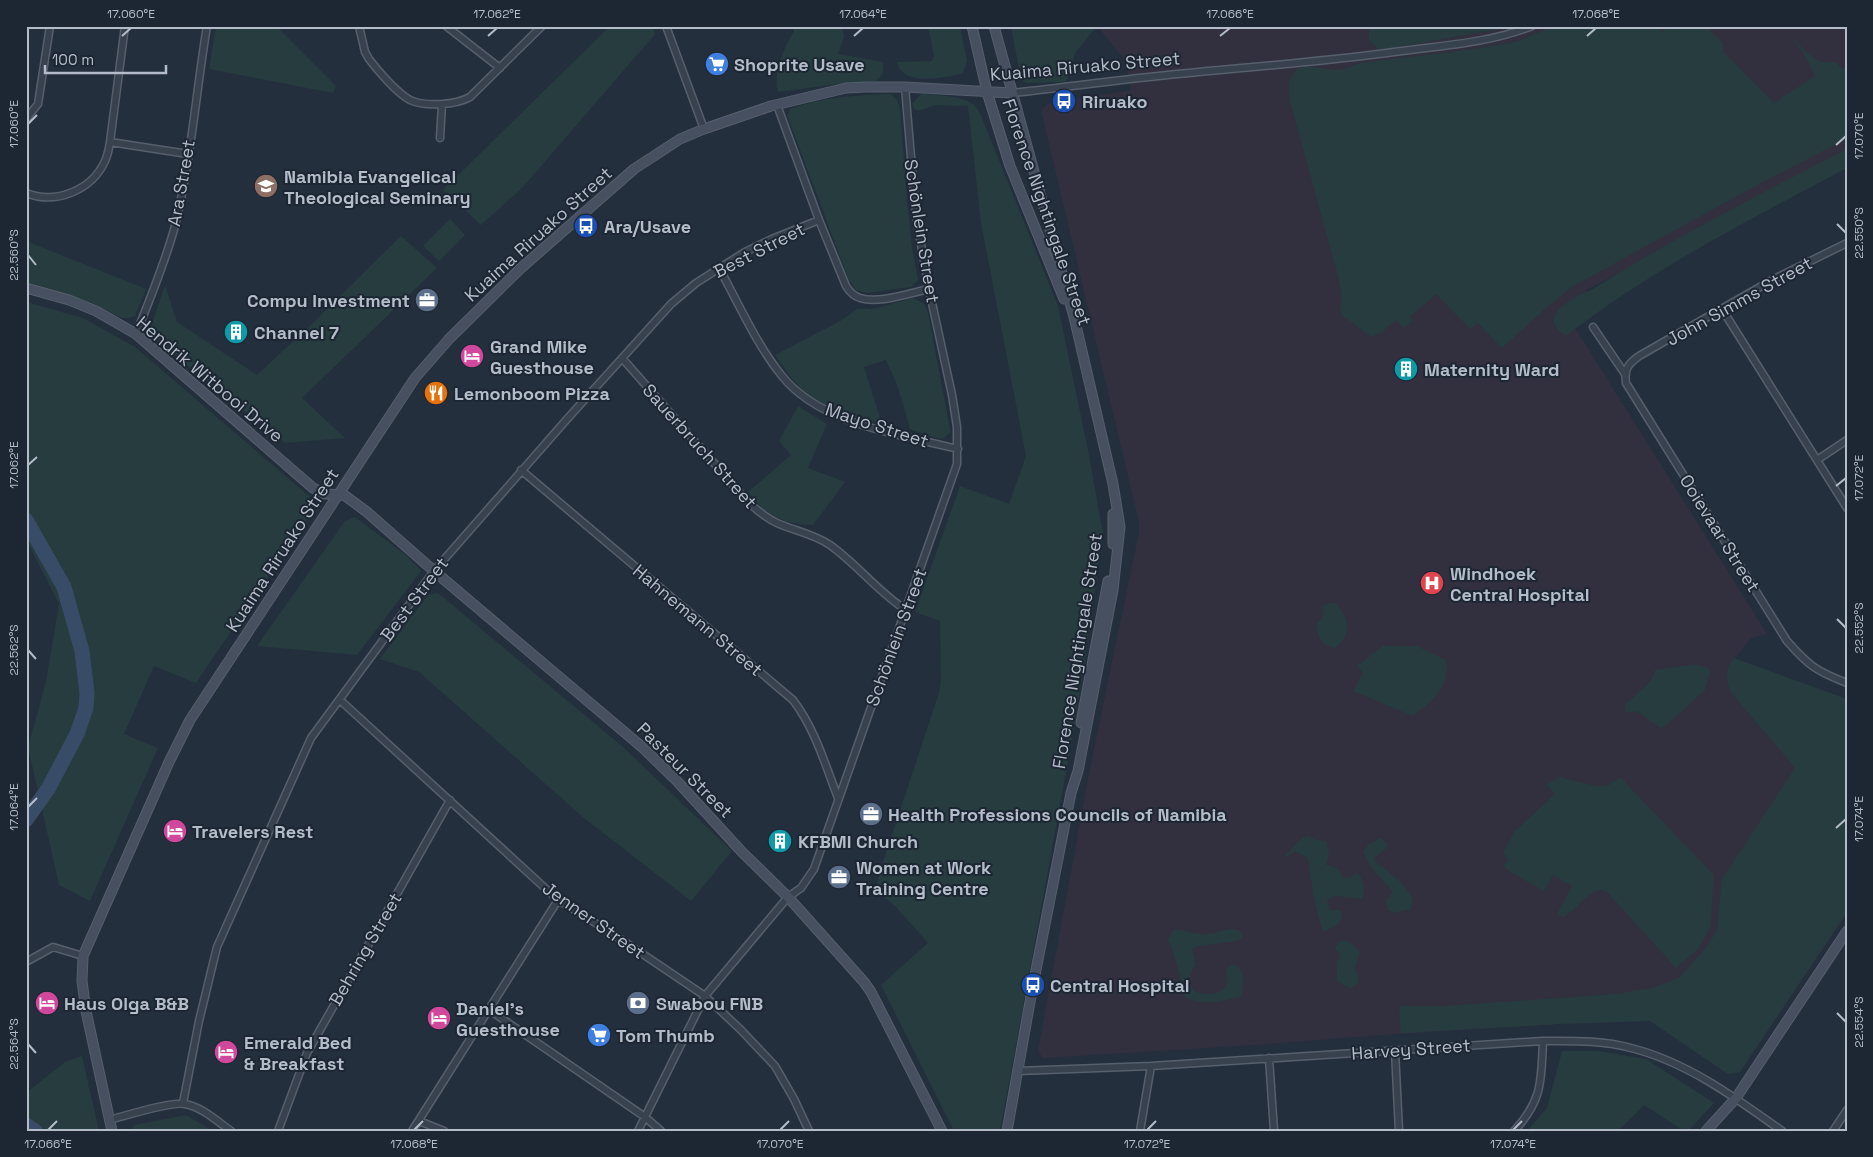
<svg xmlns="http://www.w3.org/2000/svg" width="1873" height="1157" viewBox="0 0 1873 1157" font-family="'Space Grotesk',sans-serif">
  <rect width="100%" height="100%" fill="#242f3e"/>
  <!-- medical -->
  <path fill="#32303f" d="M1097,26H1847V154L1586,290L1599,310L1575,328L1767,634L1751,638L1734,659L1847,699V913L1740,1072L1728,1074L1650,1021L1559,1024L1395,1034L1254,1045L1043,1058L1038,1051L1090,769L1139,532V522L1041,110L1048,104L1131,90L1126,61Z"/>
  <!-- green -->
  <path fill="#263c3f" d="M216,26H276L336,86L333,93L209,69Z
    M610,26H652L655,34L523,187L481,225L443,190Z
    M793,26H842L844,37L838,54L883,62V74L876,81L845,83L778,92C772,74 785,46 794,31Z
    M928,26H960L967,61L963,73C945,78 902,87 897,62L932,61L934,56Z
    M1011,26H1097L1075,53L1068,78L1065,82L1026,83L1021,80Z
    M1369,26H1517L1380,50L1369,40Z
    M1554,26H1658L1662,32L1671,26H1706L1723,43V51L1774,103L1815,76L1806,58L1792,36C1804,50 1816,66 1836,62L1842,69L1847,66V139L1774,176L1573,286L1546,308L1502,348L1478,323L1470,329L1436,294L1410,317L1413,320L1404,328L1396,320L1381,333L1371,337L1342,315L1340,311L1342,299L1338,276L1290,101C1288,90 1288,71 1302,67C1312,65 1324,70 1334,70C1344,70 1351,67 1360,63L1467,50L1516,42Z
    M891,94L897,100L900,108L907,199L912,248L918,280L911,287L867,293L856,290L848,278L787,115L790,109C823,97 857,95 891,94Z
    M922,94C941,96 971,94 980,113L1058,306L1089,455L1103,534L1084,665L1069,756L1000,1131H954L881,985L928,943L896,907L876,890L879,874L939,693L941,681L940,621L915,612L960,486L1009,504L1026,456L981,223L968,106L936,105L921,110H915L912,104L918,97Z
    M1847,149V168C1751,219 1652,269 1566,336C1560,331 1552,326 1554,318C1560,301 1583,295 1596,287C1677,236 1762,193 1847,149Z
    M450,219L465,235L439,261L423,246Z
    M401,236L437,268L302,398L345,438L285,443L156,341L151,335V327L165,285L177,322L257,375L318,318Z
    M26,241L146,289L135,316L128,318H121L87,301L26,285Z
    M913,298L924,303L928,313L950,429V432L944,438L939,439L910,429L898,387L886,360L864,367L882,424C863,419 843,415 826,407C804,397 789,375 775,355L842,320L857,309H873Z
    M26,302L83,318L135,347L310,497V515L196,683L154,666L124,734L158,748L90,901L59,885L28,747L46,682L59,604L30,547L26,546Z
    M798,406L827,424L808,468L845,482L813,525C782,524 767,516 748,492L791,455L779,441Z
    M355,517L407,556L421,571L357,655L257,646L345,521Z
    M438,593L623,747L732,851L691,901L584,818L419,672L380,659L428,595Z
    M1330,603H1335C1349,617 1353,634 1335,648C1321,646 1316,636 1317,623L1322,618L1324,606Z
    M1383,646H1417L1446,660C1449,691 1434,698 1413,716L1353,691L1363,673L1357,666Z
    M1734,658L1847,699V912L1740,1072L1728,1074L1650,1021L1559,1024L1401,1033L1399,1006H1443L1616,994L1652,988L1679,978L1708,945L1717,930L1722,879L1795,768L1730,691C1726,679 1725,668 1734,658Z
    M1696,664L1708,668L1710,673L1705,690L1667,725L1661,728L1636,711L1627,713L1625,705L1651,681L1655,670Z
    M1559,777L1596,786L1609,785L1620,777L1714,875L1710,928L1698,949L1676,968L1608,893L1603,890C1587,890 1577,911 1563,917L1557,914L1572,886L1553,875L1544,891L1507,870L1504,866L1508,859L1503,853L1514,832L1555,794L1547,785Z
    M1306,836H1310L1315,840L1326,841L1329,853L1326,865L1339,869L1342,877L1348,878L1357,873C1364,880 1366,889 1362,898C1350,901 1335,890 1327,901L1330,910H1340C1347,922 1333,928 1323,931C1315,907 1311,883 1308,858L1295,851L1285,858V856L1302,838Z
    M1380,838L1387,843L1388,847L1375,857V861C1389,872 1404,883 1413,899L1411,909L1394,913L1388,910L1386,901L1393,891C1381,879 1369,868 1363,851L1368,845Z
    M1179,929C1188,932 1198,935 1208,934C1219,934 1233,923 1242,933V938L1237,941L1198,946L1192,950L1196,964L1189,976C1190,980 1190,986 1192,988C1197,997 1219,995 1225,988C1232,979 1219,972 1233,964C1247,970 1243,984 1242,996C1223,1001 1203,1007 1185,997C1179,976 1178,960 1168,940L1173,930Z
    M1343,940L1355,946L1360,952L1355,968L1359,979L1357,984L1350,989L1337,981V963L1340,954L1335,948L1338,943Z
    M1562,1051H1598L1646,1059L1714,1103L1688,1131H1684L1644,1105L1618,1131H1527L1547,1108Z
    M82,1056L99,1131H26V1093L65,1062Z
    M186,1115L213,1131H129L134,1125Z"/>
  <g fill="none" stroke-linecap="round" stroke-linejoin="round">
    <!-- river -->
    <path stroke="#394c67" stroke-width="15" d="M26,520L64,587L82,651L87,693L86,708L77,734L48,789L26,820
      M26,1125L35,1131"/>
    <!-- street casing -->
    <g stroke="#565f6c" stroke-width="9">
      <path id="street" d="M359,26L365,52L369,59C378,71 397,93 410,100C425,107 456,105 470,97L542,26
        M446,26L500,68
        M666,26L704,129
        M1012,93C1061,88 1109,81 1158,76C1234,68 1311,63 1387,53C1434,46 1488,44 1532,26
        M777,105L819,220L846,286C849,291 853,296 860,298C879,304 910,293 929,289
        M26,119L38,104L50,26
        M440,138L442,104
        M110,142L188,154
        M26,193C56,205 92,190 105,161C108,155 109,148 110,142L125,26
        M1847,243L1774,279L1639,356C1628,364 1624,369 1626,383L1787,641C1809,666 1816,671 1847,683
        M719,268C739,304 756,344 782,376C820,424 901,435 958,449
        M1722,309L1847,508
        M1593,327L1625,374
        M136,334C150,299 165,263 175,226C191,161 196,92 207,26
        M622,358L749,503C758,511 766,518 777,523C795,531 814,534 830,545C858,565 878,592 906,610
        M1817,460L1847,440
        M521,470L793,700C815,729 825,764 838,798
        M340,700L558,900L613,934L705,996L741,1030L775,1066L794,1099L809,1131
        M26,962L53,947L83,956
        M488,1009L645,1117L661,1131
        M1395,1051L1399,1131
        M1269,1058L1274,1131
        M1018,1071L1151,1066L1543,1041C1572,1041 1602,1040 1631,1048C1687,1062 1736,1098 1782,1131
        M183,1103L199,1021L217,947L311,738L434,571L568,418L671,304L696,283L745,252L772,239L819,220
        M109,1120C125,1116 172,1101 185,1104C202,1107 217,1121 231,1131
        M419,1121L444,1131
        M278,1131L307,1053L450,800
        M412,1131L558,900
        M638,1131L705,996L788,897L801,888L814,869L957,464V427L952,395L929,289L916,216L905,87
        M1140,1131L1151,1066
        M1514,1131C1543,1100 1541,1081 1543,1041
        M1833,1131L1847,1110"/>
    </g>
    <!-- secondary casing -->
    <g stroke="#565f6c" stroke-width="11">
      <path id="secondary" d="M972,26L987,92L1010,166L1064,299
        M994,26L1074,317L1113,484L1120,527L1113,590L1078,771L1071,793L1033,985L1007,1131
        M26,288L69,300L96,311L136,334L313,488L325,494L344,495L367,512L434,571L642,747L676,780L742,852L788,897L864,982L871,992L942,1131
        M1113,514V544
        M1081,723L1108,581
        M112,1131L86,1011L82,981L83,956L169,762L190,720L415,378L449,339L520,269L634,169L680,139L704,129L771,106L846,88L865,87H905L1012,93
        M1706,1131L1736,1098L1847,931"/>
    </g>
    <!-- street -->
    <use href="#street" stroke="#38414e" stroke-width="6"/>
    <!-- secondary -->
    <use href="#secondary" stroke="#465061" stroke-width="9"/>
  </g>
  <!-- ticks -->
  <path fill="none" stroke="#b4bcc9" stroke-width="2" d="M122,36L131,28M488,36L497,28M854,36L863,28M1220,36L1230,28M1587,36L1596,28M28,124L37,115M1836,145L1846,136M1837,224L1846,233M28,255L36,265M28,465L37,457M1836,486L1846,478M1837,619L1846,628M28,650L36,659M28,807L37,798M1836,828L1846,819M1837,1013L1846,1022M28,1044L36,1053M48,1130L57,1121M414,1130L423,1121M780,1130L789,1121M1147,1130L1156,1121M1513,1130L1522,1121"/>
  <!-- icons -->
  <defs>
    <g id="supermarket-disc" transform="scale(1.25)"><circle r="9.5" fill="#3f7fe0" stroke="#1d2633"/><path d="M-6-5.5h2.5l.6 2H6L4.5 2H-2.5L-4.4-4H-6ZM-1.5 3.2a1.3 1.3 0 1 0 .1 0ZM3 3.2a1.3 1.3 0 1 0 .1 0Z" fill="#fff"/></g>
    <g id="bus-disc" transform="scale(1.25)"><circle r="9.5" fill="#1a4fb4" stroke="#1d2633"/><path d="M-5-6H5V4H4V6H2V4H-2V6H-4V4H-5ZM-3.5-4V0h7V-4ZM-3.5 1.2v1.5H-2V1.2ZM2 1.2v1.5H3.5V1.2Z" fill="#fff"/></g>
    <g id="school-disc" transform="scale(1.25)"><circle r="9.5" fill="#8d6e63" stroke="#1d2633"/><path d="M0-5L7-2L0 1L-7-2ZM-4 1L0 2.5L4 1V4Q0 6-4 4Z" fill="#fff"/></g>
    <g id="office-disc" transform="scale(1.25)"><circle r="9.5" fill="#5c6f8a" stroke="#1d2633"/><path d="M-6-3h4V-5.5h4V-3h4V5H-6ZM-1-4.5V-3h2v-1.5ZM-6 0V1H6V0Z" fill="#fff"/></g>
    <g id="building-disc" transform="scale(1.25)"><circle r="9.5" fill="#0f9aa8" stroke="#1d2633"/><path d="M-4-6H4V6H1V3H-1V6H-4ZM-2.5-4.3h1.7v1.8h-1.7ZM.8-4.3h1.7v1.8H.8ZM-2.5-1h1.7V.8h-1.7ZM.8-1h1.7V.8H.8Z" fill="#fff"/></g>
    <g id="hotel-disc" transform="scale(1.25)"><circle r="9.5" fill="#d1479c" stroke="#1d2633"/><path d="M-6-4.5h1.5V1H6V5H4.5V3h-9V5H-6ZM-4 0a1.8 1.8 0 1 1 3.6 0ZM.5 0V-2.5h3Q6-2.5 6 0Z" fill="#fff"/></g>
    <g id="restaurant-disc" transform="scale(1.25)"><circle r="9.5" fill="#e8710a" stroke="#1d2633"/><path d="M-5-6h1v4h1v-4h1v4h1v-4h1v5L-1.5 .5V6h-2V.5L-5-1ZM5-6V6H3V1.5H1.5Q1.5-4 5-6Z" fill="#fff"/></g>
    <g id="hospital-disc" transform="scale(1.25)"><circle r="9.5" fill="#e0444e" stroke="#1d2633"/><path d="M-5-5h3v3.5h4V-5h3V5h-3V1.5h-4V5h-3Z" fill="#fff"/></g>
    <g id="bank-disc" transform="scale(1.25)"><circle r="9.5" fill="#5c6f8a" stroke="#1d2633"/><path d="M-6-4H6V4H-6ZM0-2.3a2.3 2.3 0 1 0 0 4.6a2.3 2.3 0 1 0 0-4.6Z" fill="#fff"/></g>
  </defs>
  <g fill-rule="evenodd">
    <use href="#supermarket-disc" x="717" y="64"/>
    <use href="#bus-disc" x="1064" y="101"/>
    <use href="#school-disc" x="266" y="186"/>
    <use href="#bus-disc" x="586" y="226"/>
    <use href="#office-disc" x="427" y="300"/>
    <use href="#building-disc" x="236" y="332"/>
    <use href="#hotel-disc" x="472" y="356"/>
    <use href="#building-disc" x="1406" y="369"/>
    <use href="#restaurant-disc" x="436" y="393"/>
    <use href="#hospital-disc" x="1432" y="583"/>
    <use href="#office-disc" x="871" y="814"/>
    <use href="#hotel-disc" x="175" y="831"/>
    <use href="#building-disc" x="780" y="841"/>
    <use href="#office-disc" x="839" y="877"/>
    <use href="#bus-disc" x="1033" y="985"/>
    <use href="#hotel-disc" x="47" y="1003"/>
    <use href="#bank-disc" x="638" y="1003"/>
    <use href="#hotel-disc" x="439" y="1018"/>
    <use href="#supermarket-disc" x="599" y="1035"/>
    <use href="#hotel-disc" x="226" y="1052"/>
  </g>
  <g text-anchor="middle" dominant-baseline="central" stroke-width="4" stroke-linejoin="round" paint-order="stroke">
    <!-- poi labels -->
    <g font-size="18" font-weight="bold" fill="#b4bcc9" stroke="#1d2633" text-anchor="start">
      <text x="734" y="64">Shoprite Usave</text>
      <text x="1082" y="101">Riruako</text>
      <text x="284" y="176">Namibia Evangelical<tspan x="284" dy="21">Theological Seminary</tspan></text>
      <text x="604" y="226">Ara/Usave</text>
      <text x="410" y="300" text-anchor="end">Compu Investment</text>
      <text x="254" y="332">Channel 7</text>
      <text x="490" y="346">Grand Mike<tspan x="490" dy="21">Guesthouse</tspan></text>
      <text x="1424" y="369">Maternity Ward</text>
      <text x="454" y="393">Lemonboom Pizza</text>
      <text x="1450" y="573">Windhoek<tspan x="1450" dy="21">Central Hospital</tspan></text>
      <text x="888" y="814">Health Professions Councils of Namibia</text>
      <text x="192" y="831">Travelers Rest</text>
      <text x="798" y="841">KFBMI Church</text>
      <text x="856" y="867">Women at Work<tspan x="856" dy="21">Training Centre</tspan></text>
      <text x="1050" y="985">Central Hospital</text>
      <text x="64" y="1003">Haus Olga B&amp;B</text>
      <text x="656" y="1003">Swabou FNB</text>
      <text x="456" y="1008">Daniel's<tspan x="456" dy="21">Guesthouse</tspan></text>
      <text x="616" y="1035">Tom Thumb</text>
      <text x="244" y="1042">Emerald Bed<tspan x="244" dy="21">&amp; Breakfast</tspan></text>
    </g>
    <!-- street labels -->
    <g font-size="18" fill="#b4bcc9" stroke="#1d2633">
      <text transform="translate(1085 66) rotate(-5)">Kuaima Riruako Street</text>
      <text transform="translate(181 183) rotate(-80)">Ara Street</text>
      <text transform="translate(1047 212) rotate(71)">Florence Nightingale Street</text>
      <text transform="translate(922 231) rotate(81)">Schönlein Street</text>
      <text transform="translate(538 234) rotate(-42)">Kuaima Riruako Street</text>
      <text transform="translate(759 250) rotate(-27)">Best Street</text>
      <text transform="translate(1739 301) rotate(-29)">John Simms Street</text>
      <text transform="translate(210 379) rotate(40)">Hendrik Witbooi Drive</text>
      <text transform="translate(877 425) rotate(18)">Mayo Street</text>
      <text transform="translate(700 446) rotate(48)">Sauerbruch Street</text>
      <text transform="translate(1720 533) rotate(58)">Ooievaar Street</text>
      <text transform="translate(282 550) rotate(-57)">Kuaima Riruako Street</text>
      <text transform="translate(414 599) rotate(-53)">Best Street</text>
      <text transform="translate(698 620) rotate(40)">Hahnemann Street</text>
      <text transform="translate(896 637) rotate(-70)">Schönlein Street</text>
      <text transform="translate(1077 651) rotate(-81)">Florence Nightingale Street</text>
      <text transform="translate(685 770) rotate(45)">Pasteur Street</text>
      <text transform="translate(594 920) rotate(35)">Jenner Street</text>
      <text transform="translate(365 949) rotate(-60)">Behring Street</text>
      <text transform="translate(1411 1049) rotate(-4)">Harvey Street</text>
    </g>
  </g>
  <!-- border -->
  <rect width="1873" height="1157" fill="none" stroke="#1d2633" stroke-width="55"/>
  <!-- scale -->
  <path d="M45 65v8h121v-8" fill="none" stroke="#b4bcc9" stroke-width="2.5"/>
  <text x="52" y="65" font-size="15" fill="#b4bcc9" stroke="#1d2633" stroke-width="4" paint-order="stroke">100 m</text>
  <rect x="28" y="28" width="1818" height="1102" fill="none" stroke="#b4bcc9" stroke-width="2"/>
  <g font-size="12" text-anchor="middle" fill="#b4bcc9">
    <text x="131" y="18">17.060°E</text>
    <text x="497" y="18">17.062°E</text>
    <text x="863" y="18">17.064°E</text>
    <text x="1230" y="18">17.066°E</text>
    <text x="1596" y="18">17.068°E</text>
    <text transform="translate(14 124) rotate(-90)" y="4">17.060°E</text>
    <text transform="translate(1859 136) rotate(-90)" y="4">17.070°E</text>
    <text transform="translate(1859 233) rotate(-90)" y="4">22.550°S</text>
    <text transform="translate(14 255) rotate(-90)" y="4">22.560°S</text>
    <text transform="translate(14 465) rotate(-90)" y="4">17.062°E</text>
    <text transform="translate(1859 478) rotate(-90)" y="4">17.072°E</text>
    <text transform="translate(1859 628) rotate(-90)" y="4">22.552°S</text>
    <text transform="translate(14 650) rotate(-90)" y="4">22.562°S</text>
    <text transform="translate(14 807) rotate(-90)" y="4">17.064°E</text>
    <text transform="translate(1859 819) rotate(-90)" y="4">17.074°E</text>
    <text transform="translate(1859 1022) rotate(-90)" y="4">22.554°S</text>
    <text transform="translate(14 1044) rotate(-90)" y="4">22.564°S</text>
    <text x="48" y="1148">17.066°E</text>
    <text x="414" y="1148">17.068°E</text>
    <text x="780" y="1148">17.070°E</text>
    <text x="1147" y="1148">17.072°E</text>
    <text x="1513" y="1148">17.074°E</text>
  </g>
</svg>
